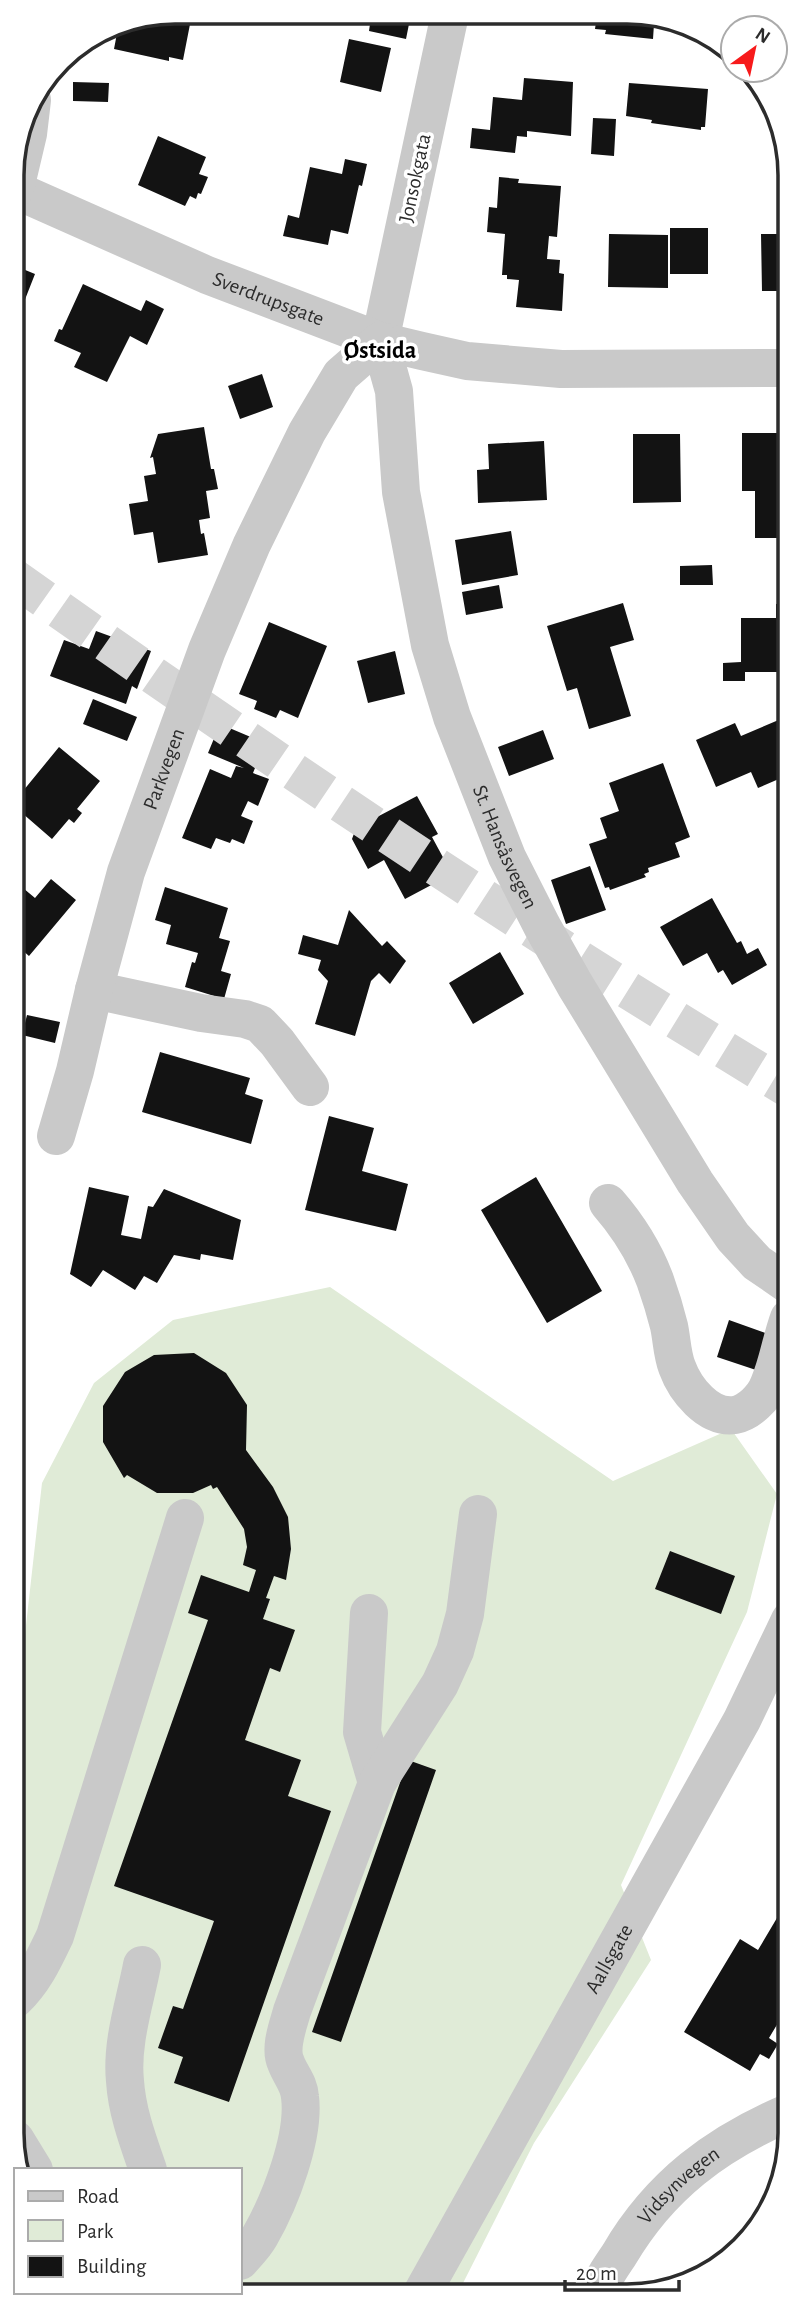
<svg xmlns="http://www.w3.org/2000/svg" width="803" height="2308" viewBox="0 0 803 2308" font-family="'Alegreya Sans',sans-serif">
  <rect width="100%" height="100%" fill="#fff"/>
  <!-- green -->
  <path fill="#e0ebd7" d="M330,1287L613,1481L731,1429L777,1494L747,1612L621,1885L651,1960L534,2143L458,2293H144L240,2292V2170H18L15,2165V1723L42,1483L94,1383L173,1320Z"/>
  <!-- building -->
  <path fill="#131313" d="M175,12L192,14L183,60L169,57V61L114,49L119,23Z
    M337,13L411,14L406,39L369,31L370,24L336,18Z
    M597,15H660L669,20L668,25L654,24L653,39L605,34L606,30L595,29Z
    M349,39L391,48L381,92L340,82Z
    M524,78L573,82L571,136L527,131V137L517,136L515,153L470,148L472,128L490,130L493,97L522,100Z
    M73,82L109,83L108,102L73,101Z
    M629,83L708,89L705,127H701V130L651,123L652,120L626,116Z
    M593,118L616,119L614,156L591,154Z
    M158,136L206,157L199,174L208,177L201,194L198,193L196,199L190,196L185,206L138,185Z
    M345,159L367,164L362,186L359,185L348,234L331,230L328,245L283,236L288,215L299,218L310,167L342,174Z
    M499,177L519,179L518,183L561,186L557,237L549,236L547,259L560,260L559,273L564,274L562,311L516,307L519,280L507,279V275H502L505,234L487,232L489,207L497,208Z
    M670,228H708V274H670Z
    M609,234L668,235V288L608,287Z
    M761,234H788V291H762Z
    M13,265L35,274L13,330Z
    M83,284L141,311L146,300L164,309L147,345L130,336L107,382L74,367L81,353L54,341L59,329L62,330Z
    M262,374L273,407L240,419L228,386Z
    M204,427L211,469H214L218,489L206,491L210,518L199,520L201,534L204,533L208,555L158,563L153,532L134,535L129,504L148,501L144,476L156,474L153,457L150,458L158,434Z
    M742,433H788V538H755V491H742Z
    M633,434H680L681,502L633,503Z
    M544,441L547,500L478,503L477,470L489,469L488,444Z
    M511,531L518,575L462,585L455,540Z
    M712,565L713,585H680V566Z
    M499,585L503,608L466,615L462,592Z
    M623,603L634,640L610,647L631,716L589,729L577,688L567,691L547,626Z
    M788,603V672H745V681H723V663L741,662V618H776V604Z
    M269,622L327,646L298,718L280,710L276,718L254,709L257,701L239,694Z
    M96,631L151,651L137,689L132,686L126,704L50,676L64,640L89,649Z
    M395,651L405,694L368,703L357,661Z
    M93,699L137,717L127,741L83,724Z
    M788,716V775L758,788L751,772L716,787L696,740L735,723L741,736Z
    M220,724L265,743L253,773L269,779L258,806L248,801L241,816L253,821L244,844L232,839L230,843L216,838L211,849L182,838L210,769L231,778L236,766L244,768L208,753Z
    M543,730L554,759L509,776L498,747Z
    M59,747L100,781L77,809L82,813L74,823L69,819L52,839L14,806V802Z
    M663,763L690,837L675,843L680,857L648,868L649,872L644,874L646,877L610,890L609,887L605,888L589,844L607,838L600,818L619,811L609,783Z
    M417,796L438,834L432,837L452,874L405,899L384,860L368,869L352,839L356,828Z
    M590,866L606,910L566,924L551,880Z
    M51,879L76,900L29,956L14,943V888L17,883L35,898Z
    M165,887L228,908L219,938L230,941L221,971L231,974L224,999L185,987L192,962L195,963L198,953L166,944L171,925L155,920Z
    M712,898L737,943L741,941L747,954L758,948L767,965L732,985L723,970L718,973L707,953L683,966L660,927Z
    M349,910L382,946L387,941L406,961L390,984L379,973L371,981L355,1036L315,1024L328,981L318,970L321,960L298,954L303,935L338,945Z
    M500,952L524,994L473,1024L449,983Z
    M27,1015L60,1022L55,1043L22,1035Z
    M160,1052L250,1078L245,1094L263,1100L251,1144L142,1112Z
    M329,1116L374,1128L362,1171L408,1184L396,1231L305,1210Z
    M536,1177L602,1291L547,1323L481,1210Z
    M89,1187L129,1196L121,1235L141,1239L148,1206L153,1207L164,1189L241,1220L233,1260L201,1254L200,1260L174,1255L157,1283L144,1276L135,1290L103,1270L91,1287L70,1274Z
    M729,1320L768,1334L756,1370L717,1357Z
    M194,1353L226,1373L247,1405L246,1450L273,1487L288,1517L291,1549L286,1580L274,1576L266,1598L270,1599L263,1619L295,1630L280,1672L270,1668L245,1740L301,1760L288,1796L331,1811L229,2102L174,2083L183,2057L158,2048L173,2006L183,2009L214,1921L114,1886L208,1620L188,1613L201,1575L249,1592L256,1570L243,1565L247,1547L244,1529L217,1487L213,1489L211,1485L193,1493H157L127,1475L124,1478L103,1442V1406L125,1372L154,1355Z
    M670,1551L735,1576L721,1614L655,1589Z
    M408,1760L436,1770L341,2042L312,2032Z
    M790,1896V2009L787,2008L769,2038L778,2044L769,2059L760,2054L750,2071L684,2032L740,1939L758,1950Z"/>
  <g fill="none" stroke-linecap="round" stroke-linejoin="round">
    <!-- major-tunnel -->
    <path stroke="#d5d5d5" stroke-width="38" stroke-dasharray="38 19" stroke-linecap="butt" d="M13,577C266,756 523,929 789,1089"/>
    <!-- minor -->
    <g stroke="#c9c9c9" stroke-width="38">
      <path id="s1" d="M450,14L380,341L394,391L401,492L430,645L452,717L507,857L542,926L575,985L695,1182L733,1237L757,1263L789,1285"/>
      <path id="s2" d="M13,189L207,275L380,341L422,351L467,361L561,369L788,368"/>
      <path d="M15,189L28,134L32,100"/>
      <path d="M94,990L201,1013L245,1019L260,1024L277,1042L310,1087"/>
      <path id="s3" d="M56,1136L75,1071L94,990L126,872L207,650L252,544L307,432L341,375L380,341"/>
      <path d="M608,1203C628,1226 644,1251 655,1280C660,1294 665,1310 669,1326C672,1340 672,1354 677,1367C685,1389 708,1419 735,1415C749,1412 764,1398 769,1384C778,1363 781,1340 789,1318"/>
      <path d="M369,1613L362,1732L377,1783"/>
      <path d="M142,1965C135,2002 121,2043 125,2081C127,2112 138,2141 148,2170"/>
      <path d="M15,1999C34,1981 44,1959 55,1936L185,1518"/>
      <path d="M15,2139L34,2170"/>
      <path d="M240,2261C247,2253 255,2245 260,2236C280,2201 305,2137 300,2097C299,2083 291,2076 286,2063C279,2048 288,2026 292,2011L377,1783L440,1684L455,1651L465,1614L478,1514"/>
      <path d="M200,2293L201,2292"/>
      <path id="s4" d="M422,2293L742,1720L790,1620"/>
      <path id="s5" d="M598,2293C602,2279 611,2267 619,2255C660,2185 717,2143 790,2112"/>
    </g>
  </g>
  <g text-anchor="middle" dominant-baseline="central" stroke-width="7" stroke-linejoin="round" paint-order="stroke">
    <!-- street labels -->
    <g font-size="21" fill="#2c2c2c" stroke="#fff">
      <text transform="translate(415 178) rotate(-78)">Jonsokgata</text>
      <text stroke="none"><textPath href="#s2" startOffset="278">Sverdrupsgate</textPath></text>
      <text stroke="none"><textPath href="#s3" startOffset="383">Parkvegen</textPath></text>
      <text stroke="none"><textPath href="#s1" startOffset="859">St. Hansåsvegen</textPath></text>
      <text stroke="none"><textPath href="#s4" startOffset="383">Aallsgate</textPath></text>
      <text stroke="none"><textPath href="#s5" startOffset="136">Vidsynvegen</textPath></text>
    </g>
    <!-- quarter labels -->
    <g font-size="24" font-weight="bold" fill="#000" stroke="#fff">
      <text x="380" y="351">Østsida</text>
    </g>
  </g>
  <!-- crop -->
  <path d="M0 0H803V2308H0ZM175 24H627A151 151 0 0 1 778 175V2133A151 151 0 0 1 627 2284H175A151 151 0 0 1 24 2133V175A151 151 0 0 1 175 24Z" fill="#fff" fill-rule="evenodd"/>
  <path fill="none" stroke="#2c2c2c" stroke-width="3.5" d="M175 24H627A151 151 0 0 1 778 175V2133A151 151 0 0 1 627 2284H175A151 151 0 0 1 24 2133V175A151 151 0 0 1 175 24Z"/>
  <!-- legend -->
  <rect x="14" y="2168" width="228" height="126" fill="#ffffff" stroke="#ababab" stroke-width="2"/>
  <rect x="28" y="2191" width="35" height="10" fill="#c9c9c9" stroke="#ababab" stroke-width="2"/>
  <text x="77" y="2203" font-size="21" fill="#2c2c2c">Road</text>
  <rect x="28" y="2220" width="35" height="21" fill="#e0ebd7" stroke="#ababab" stroke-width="2"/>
  <text x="77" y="2238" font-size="21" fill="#2c2c2c">Park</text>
  <rect x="28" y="2256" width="35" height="21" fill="#131313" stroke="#ababab" stroke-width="2"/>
  <text x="77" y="2273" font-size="21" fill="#2c2c2c">Building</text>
  <!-- north arrow -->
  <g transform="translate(754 49) rotate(33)"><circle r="33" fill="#ffffff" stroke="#ababab" stroke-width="2"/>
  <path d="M0-5L12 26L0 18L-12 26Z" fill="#f71a1b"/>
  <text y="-10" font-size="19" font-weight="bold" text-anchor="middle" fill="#2c2c2c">N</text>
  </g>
  <!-- scale -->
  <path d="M565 2280v10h114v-10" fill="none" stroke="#2c2c2c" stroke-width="3.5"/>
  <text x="576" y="2280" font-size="21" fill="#2c2c2c" stroke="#ffffff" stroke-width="5" paint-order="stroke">20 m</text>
</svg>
